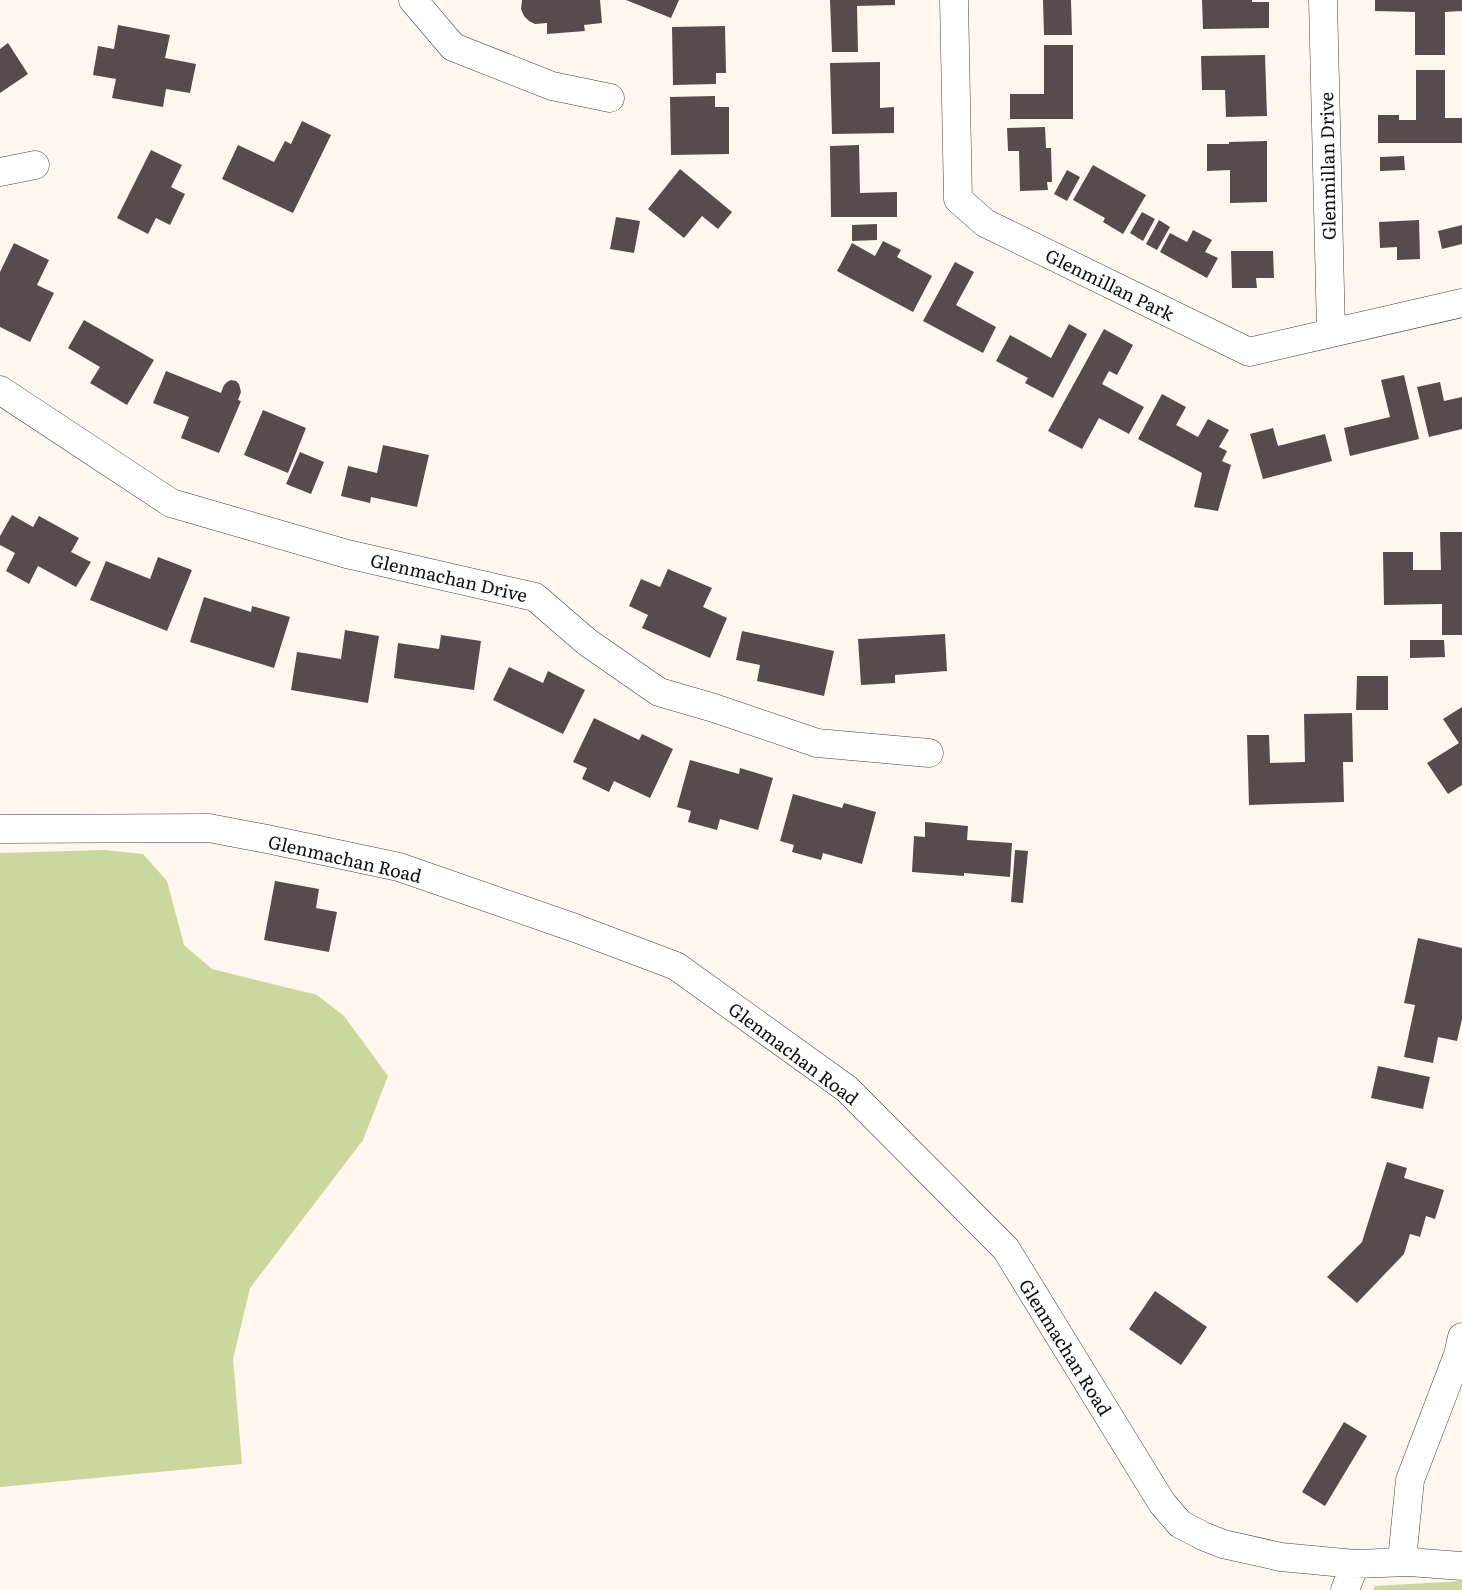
<svg xmlns="http://www.w3.org/2000/svg" width="1462" height="1590" viewBox="0 0 1462 1590" font-family="Literata,serif">
  <rect width="100%" height="100%" fill="#fef7f0"/>
  <!-- forest -->
  <path fill="#cbd79c" d="M104,850L143,854L167,881L184,945L212,969L317,995L344,1016L388,1076L363,1140L250,1288L233,1359L242,1464L0,1487V853Z
    M1462,1581V1590H1373L1375,1586Z"/>
  <!-- building -->
  <path fill="#564c4b" d="M522,0H600L602,23L584,25L585,31L547,34V23L535,24L529,21L524,16L521,9Z
    M626,0H679L671,18Z
    M830,0H895V5L857,6L858,52H832Z
    M1043,0H1071L1072,35H1044Z
    M1202,0H1252V2H1269V28L1203,29Z
    M1375,0H1462V11L1445,12V55H1415V12L1375,11Z
    M118,25L170,35L165,58L196,64L190,93L166,89L163,107L112,98L116,79L93,75L98,46L114,49Z
    M725,26L726,73H716V84L673,85L672,27Z
    M8,43L28,74L0,93V49Z
    M1044,45H1073V119H1010V94H1044Z
    M1265,55L1267,116L1226,117L1225,90H1202L1201,56Z
    M880,62V108L894,107V133L832,134L830,63Z
    M1416,70H1445V118H1462V143H1378V115H1399V120H1416Z
    M715,96V107H729V154L671,155L670,97Z
    M302,121L331,135L293,213L222,179L238,145L274,162L285,141L291,144Z
    M1045,127L1046,148H1051L1052,182H1047L1048,190L1020,191L1019,151H1008L1007,128Z
    M1267,141V202L1230,203V170L1207,171V144H1229V142Z
    M859,145L860,193L897,192V217H831L830,146Z
    M151,150L182,165L171,187L185,194L170,225L156,218L148,234L117,218Z
    M1404,156L1405,170L1380,171V157Z
    M1093,165L1146,195L1123,234L1103,222L1105,218L1073,200Z
    M680,169L732,212L718,229L702,216L684,238L648,209Z
    M1067,170L1080,177L1067,201L1054,194Z
    M1142,212L1155,219L1143,241L1130,233Z
    M616,217L640,221L634,253L610,249Z
    M1159,220L1170,227L1157,250L1146,244Z
    M1419,220L1420,259L1397,260V247L1380,248L1379,222Z
    M877,224V240L852,241V225Z
    M1462,225V244L1442,249L1438,231Z
    M1193,230L1212,240L1205,252L1218,258L1207,278L1160,252L1170,233L1187,242Z
    M883,241L901,250L897,257L932,276L913,312L837,271L852,243L875,256Z
    M14,243L49,260L37,285L54,293L30,342L0,327V272Z
    M1231,251H1273L1274,278H1256L1257,288H1232Z
    M955,262L974,272L956,305L996,327L983,353L923,321Z
    M84,320L154,360L127,405L90,383L100,367L68,348Z
    M1069,324L1087,334L1053,398L1025,383L1028,378L996,361L1010,335L1051,358Z
    M1104,329L1133,345L1117,375L1109,371L1102,384L1144,407L1129,434L1099,418L1082,449L1048,431Z
    M166,371L221,393L224,385L227,382L231,380L236,381L239,384L241,392L238,400L241,401L219,453L181,438L189,417L153,403Z
    M1404,375L1419,439L1350,456L1344,428L1390,417L1381,380Z
    M1440,382L1444,401L1462,397V429L1429,437L1417,387Z
    M1162,394L1186,407L1176,425L1198,437L1208,419L1229,430L1219,447L1227,451L1222,461L1231,465L1218,511L1194,507L1202,473L1138,439Z
    M263,410L306,428L288,473L244,455Z
    M1273,428L1278,446L1325,434L1332,461L1263,479L1250,434Z
    M383,445L429,455L417,507L371,497L370,503L341,496L348,466L377,473Z
    M300,452L324,462L311,494L286,484Z
    M12,515L33,527L39,516L79,538L71,552L91,562L76,587L38,566L29,584L6,571L15,553L0,545V536Z
    M1440,532H1462V635H1442V604L1384,605L1383,552H1413V570H1441Z
    M158,557L192,570L167,631L90,600L106,561L150,579Z
    M668,569L712,588L703,607L727,618L710,658L642,628L648,615L629,606L641,579L660,587Z
    M204,597L251,612L252,606L290,617L274,668L190,642Z
    M345,630L379,636L368,703L291,690L297,652L341,659Z
    M742,631L834,651L824,696L757,681L760,665L736,660Z
    M945,634L947,671L895,675V683L861,685L858,639Z
    M441,635L481,641L474,690L394,678L398,643L439,649Z
    M1410,640H1444L1445,657L1410,658Z
    M509,667L543,683L548,671L585,690L563,734L493,700Z
    M1357,676H1388V710H1356Z
    M1462,707V785L1448,794L1427,763L1459,743L1443,719Z
    M1352,713L1353,762H1343L1344,802L1249,805L1247,735H1269L1270,763L1305,762L1304,714Z
    M594,718L639,740L642,734L673,749L650,798L614,781L609,792L582,779L587,768L573,762Z
    M690,760L739,774L740,768L773,778L758,830L720,819L717,830L688,822L691,811L677,807Z
    M793,794L842,808L844,803L876,812L862,864L823,853L821,860L792,852L794,845L780,841Z
    M925,822L968,826L967,840L1012,843L1010,877L964,873V876L912,872L914,836L925,837Z
    M1015,850L1028,851L1023,903L1011,902Z
    M275,881L319,889L316,908L337,912L329,952L264,940Z
    M1418,938L1462,948V1019L1457,1041L1438,1037L1433,1063L1404,1057L1415,1005L1404,1003Z
    M1378,1066L1430,1077L1423,1109L1371,1098Z
    M1387,1162L1407,1168L1404,1178L1444,1190L1435,1219L1426,1216L1420,1237L1410,1234L1404,1254L1357,1303L1327,1277L1362,1242Z
    M1155,1291L1207,1327L1181,1365L1129,1329Z
    M1344,1422L1367,1436L1325,1506L1302,1492Z"/>
  <g fill="none" stroke-linecap="round" stroke-linejoin="round">
    <!-- minor casing -->
    <g stroke="#414141" stroke-width="29">
      <path id="minor" d="M413,0L453,47L552,86L610,98
        M954,0L958,199L985,223L1249,352L1462,303
        M1323,0L1331,332
        M0,172L35,165
        M0,390L171,503L347,554L535,597L587,642L659,692L714,708L817,743L929,753
        M0,829L209,828L267,839L399,867L575,928L676,966L847,1089L1006,1249L1162,1503L1180,1524L1203,1536L1223,1544L1281,1557L1355,1564L1409,1562L1462,1566
        M1409,1562L1403,1550L1410,1480L1458,1355L1462,1337
        M1345,1590L1355,1564"/>
    </g>
    <!-- minor -->
    <use href="#minor" stroke="#fff" stroke-width="28"/>
  </g>
  <g text-anchor="middle" dominant-baseline="central" stroke-width="5" stroke-linejoin="round" paint-order="stroke">
    <!-- street labels -->
    <g font-size="18" fill="#0e0e0e" stroke="#fff">
      <text transform="translate(1327 166) rotate(-91)">Glenmillan Drive</text>
      <text transform="translate(1110 284) rotate(26)">Glenmillan Park</text>
      <text transform="translate(449 577) rotate(13)">Glenmachan Drive</text>
      <text transform="translate(345 858) rotate(13)">Glenmachan Road</text>
      <text transform="translate(794 1053) rotate(37)">Glenmachan Road</text>
      <text transform="translate(1066 1347) rotate(58)">Glenmachan Road</text>
    </g>
  </g>
</svg>
